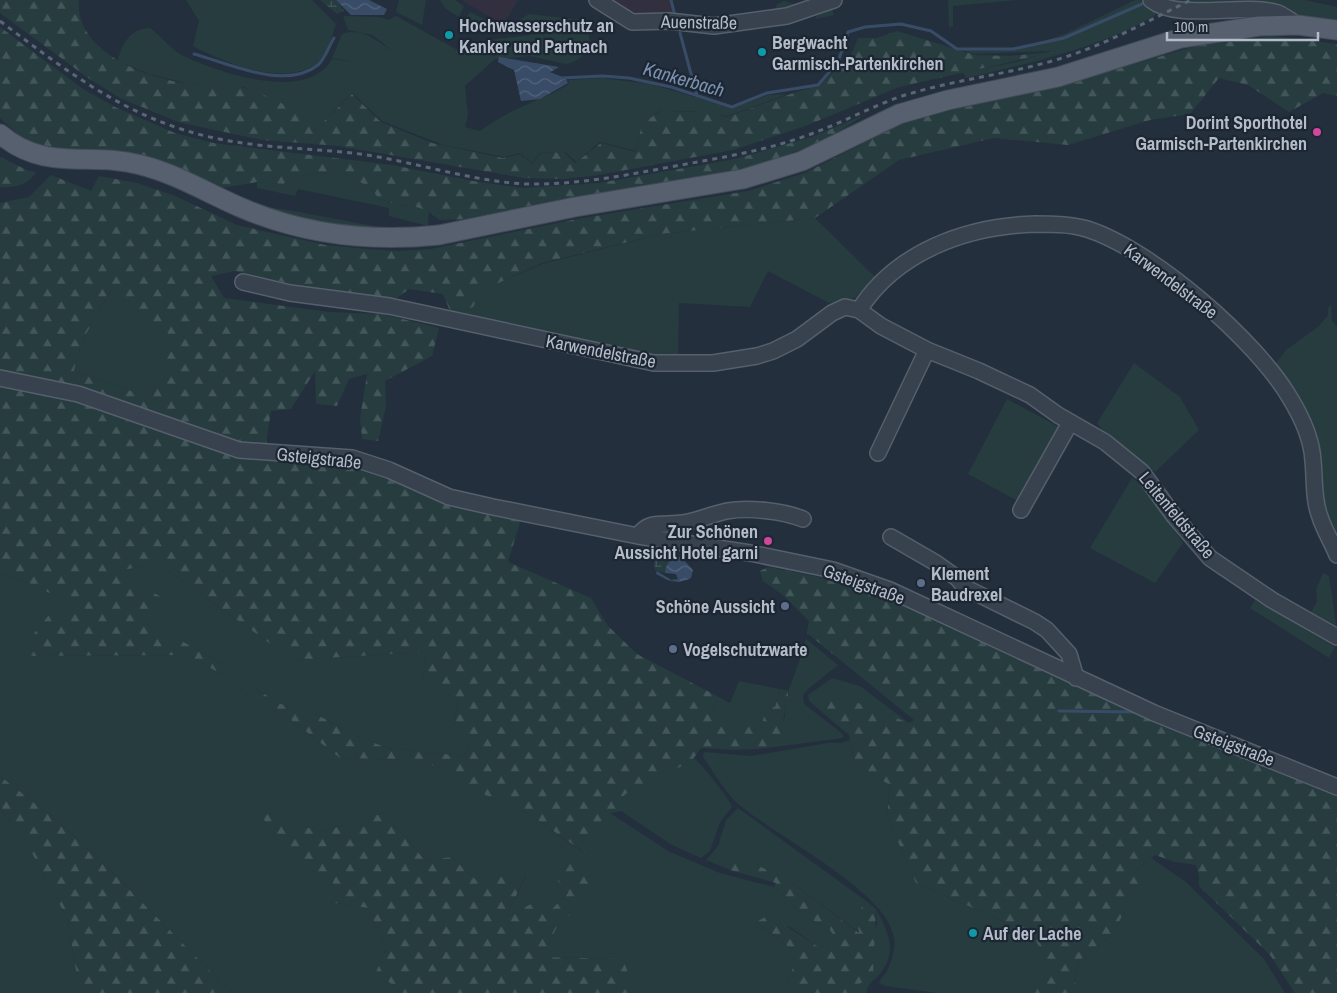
<svg xmlns="http://www.w3.org/2000/svg" width="1337" height="993" viewBox="0 0 1337 993" font-family="'Archivo Narrow',sans-serif">
  <defs>
    <pattern id="forest-firs" width="22" height="20" patternUnits="userSpaceOnUse" patternTransform="scale(1.25)"><rect width="22" height="20" fill="#263c3f"/><path d="M5 1l3.5 6h-7zM16 11l3.5 6h-7z" fill="#435659"/></pattern>
    <pattern id="wetland-marsh" width="20" height="14" patternUnits="userSpaceOnUse" patternTransform="scale(1.25)"><rect width="20" height="14" fill="#263c3f"/><path d="M1 5h8M5 5V1M11 12h8M15 12V8" fill="none" stroke="#435659"/></pattern>
    <pattern id="water-waves" width="16" height="10" patternUnits="userSpaceOnUse" patternTransform="scale(1.25)"><rect width="16" height="10" fill="#394c67"/><path d="M0 5q4-4 8 0t8 0" fill="none" stroke="#53647b"/></pattern>
  </defs>
  <rect width="100%" height="100%" fill="#242f3e"/>
  <!-- medical -->
  <path fill="#32303f" d="M462,0H518L503,25Z
    M601,0H670L674,15H623Z"/>
  <!-- green -->
  <path fill="#263c3f" d="M186,0H312L336,24C332,37 327,57 315,65C282,86 224,63 193,46L199,21Z
    M399,0H426L422,25L396,12Z
    M440,0H455L464,6L459,16L464,20L470,12L504,29L529,14L583,20C540,27 496,42 456,15C449,11 443,8 440,0Z
    M948,0H1018L953,6V26L949,28Z
    M1135,0H1140L1157,14C1107,46 1024,65 966,78L963,72L1016,62L1052,51L973,54L963,50L1025,48L1067,33Z
    M1169,0H1305L1337,7V22L1260,6L1168,3Z
    M784,1L798,5L784,12L775,10L777,4Z
    M832,9L834,15L815,19L817,16Z
    M343,16L379,17L388,20L396,16L461,52L490,40L587,28C594,46 584,60 566,64L530,56L495,59L465,86L468,115L465,127L480,131C509,109 537,102 568,85L569,80L602,78L650,84L733,108L768,95L788,94L728,116L690,111H660L642,123L636,151L600,142L576,162L565,152L540,153L532,163L520,153L504,157L443,145L382,121L352,93L321,124L244,87L189,84L149,74L118,61C121,44 131,28 150,28C162,37 172,51 186,57C220,73 308,103 332,59L354,62L332,58L342,34C363,27 376,41 392,51L373,35L348,30Z
    M341,172L371,188L378,198L396,205L413,206L429,211L428,226L389,216V208L298,189L295,196L257,188V182L283,184L304,175Z
    M239,203L294,211L384,228L343,231Z
    M815,218L875,277L855,298L829,303L768,271L750,307L679,303L678,358L655,359L452,316L473,307L482,290L542,264L661,234Z
    M111,290L176,339L151,398L74,371L81,343Z
    M1331,304L1332,321L1337,326V543L1323,513L1318,481L1274,366L1286,350L1319,326L1328,315V308Z
    M1134,363L1180,397L1199,430L1155,472L1108,438L1097,423Z
    M1007,399L1061,428L1020,502L968,474Z
    M1132,478L1145,487L1183,543L1155,583L1090,548Z
    M159,564L293,660L425,652L423,682L458,699L454,728L469,747L464,756L387,748L352,734L318,715L281,704L261,692L232,669L171,635L147,625L116,571Z
    M0,573L25,581L85,610L17,656L188,655L228,678L253,700L286,716L340,758L410,760L446,768L476,791L529,814L584,853L610,813L668,851L720,873L774,887L806,917L829,928L845,956L817,946L790,927L757,923L794,951V964L787,985L795,993H635L622,959L542,957L557,927L569,916L568,893L550,911L539,901L506,917L526,876L475,879L452,857L425,860L383,813L321,832L259,812L290,858L333,882L330,902L368,908L386,949L376,972L403,993H232L110,870L54,818L0,776Z
    M1323,573L1329,576L1337,630L1308,617L1317,602L1316,589Z
    M1255,600L1335,647L1329,658L1250,608Z
    M806,639L838,665L807,690L803,695L804,704L843,734V738L767,748L785,717L784,708C788,701 787,696 789,689C795,671 802,657 806,639Z
    M832,678L860,686L909,723L832,700L822,712L809,701L808,695Z
    M739,681L780,689L775,707L766,708L761,729L738,725L712,710L717,696L730,703Z
    M850,740L855,765L890,785L887,817L916,883L1032,934L1048,961L1033,993H937L885,986L879,983C880,979 884,975 887,971C891,962 896,948 894,938C888,891 773,835 737,803C723,789 714,773 703,757L704,752L751,756L828,743H840Z
    M695,759C701,763 731,801 732,807L720,822L710,851L701,858L672,845L621,811V798L632,789Z
    M0,808L25,840L67,918L77,977L93,993H0Z
    M738,808L865,900L857,917L860,933L792,883L738,856L730,862V870L706,860L718,846L726,820Z
    M1151,858L1186,882L1264,959L1285,993H1082L1074,981L1079,961L1114,933L1126,907L1144,894L1136,870Z
    M876,909C888,931 899,952 879,975C874,980 867,985 866,993H859V984L877,923Z"/>
  <!-- forest -->
  <path fill="url(#forest-firs)" fill-rule="evenodd" d="M0,0H79C74,52 148,79 191,84C208,86 228,83 244,88C268,94 298,113 321,124L352,94L381,122L432,143L503,158L520,154L532,164L541,153L564,152L575,163L601,143L636,152L642,123L661,111L706,112L727,117L796,92L819,86L852,53L858,38H877L897,31L975,55L1011,56L1054,52L899,87L808,125L733,150L599,175L564,179L524,178L338,146L262,140L178,122L120,98L88,78L0,13Z
    M0,27L83,89L115,107L175,133L213,143L392,165L473,181L523,188L599,183L735,159L812,137L866,114L822,142L741,171L520,208L472,219L440,220L428,211L413,206L397,205L378,198L371,188L341,172L304,175L283,184L257,182L221,188L73,151L35,144L21,137L0,118Z
    M1272,36L1337,44V96L1323,93L1289,112L1248,85L1219,78L1190,114L1150,120L1068,145L994,138L899,160L815,218L661,234L542,263L483,290L473,307L452,316L443,294L409,289L390,303L322,291L235,271L211,276L224,298L329,312L382,314L439,328L432,356L385,381L386,407L378,441L362,439L360,418L367,374L349,379L337,406L316,404L315,371L291,409L271,411L264,457L351,464L521,519L508,562L591,598L608,626L637,654L717,696L712,710L738,725L761,728L766,708L775,707L780,689L788,691V701L784,708C785,718 781,725 782,734L773,739L767,748L735,750L701,748L691,762L632,789L621,798V811L611,813L607,827L585,853L529,814L476,791L445,768L410,760L340,758L286,716L253,700L228,678L188,655L16,656L49,615L84,610L25,581L0,573V203L29,197L51,175L91,191L99,176L137,183L173,195L237,225L285,236L325,245L367,249L399,251L431,249L577,219L748,191L805,173L911,119L1062,85L1196,46ZM111,290L175,339L151,398L74,371L81,343ZM159,564L293,660L425,652L423,682L458,699L454,728L469,747L464,756L387,748L352,734L318,715L281,704L261,692L232,669L171,635L147,625L163,598L116,571Z
    M0,157L29,171L36,172C27,186 16,187 0,187Z
    M768,567L829,579L867,590L1337,792V993H1295L1270,955L1199,886V875L1196,865L1175,862L1155,855L1136,870L1146,875L1144,894L1126,907L1114,933L1079,961L1074,981L1082,993H1033L1047,961L1032,934L916,883L887,817L890,785L855,765L849,735L822,712L832,700L848,699L909,723L914,720L807,633L809,621L783,595L763,581L760,571Z
    M0,776L54,818L110,870L232,993H93L77,977L67,918L25,840L0,808Z
    M258,811L321,832L383,813L425,860L452,857L475,879L526,875L506,917L539,900L550,911L568,893L558,881L566,857L591,881L569,916L557,927L542,957L623,959L635,993H403L376,972L386,949L368,908L329,902L333,882L290,858Z
    M738,855L792,883L859,933L857,917L865,900L876,909L873,976L859,984V993H795L787,985L794,964V951L756,922L769,915L817,946L844,955L829,928L806,917L774,887L776,883L730,870V862Z"/>
  <!-- wetland -->
  <path fill="url(#wetland-marsh)" d="M320,0H336L344,11L337,14Z
    M658,553L672,557L666,567L665,573L655,570L654,561Z"/>
  <!-- water -->
  <path fill="url(#water-waves)" d="M336,0H369L387,9L384,15H351Z
    M499,57L559,67L547,74L566,79L568,83L540,99L521,101L514,70L498,62Z
    M672,557H681L693,570L691,578C677,585 669,581 656,574L657,571L671,580L678,579L676,574L665,573L666,567Z"/>
  <g fill="none" stroke-linecap="round" stroke-linejoin="round">
    <!-- stream -->
    <path stroke="#394c67" stroke-width="3" d="M671,0L675,16
      M680,33L697,96
      M194,54C228,63 285,91 318,65C325,59 329,46 334,38
      M545,72L561,78L603,76L629,78L671,87L732,107L767,93L818,85L838,62L848,32L865,27L901,24L931,31L957,49H1013L1064,38L1142,4
      M1059,711L1138,712"/>
    <!-- minor casing -->
    <g stroke="#565f6c" stroke-width="18">
      <path id="minor" d="M597,0L632,22L669,21L714,26L787,16L834,0
        M1151,0C1178,22 1243,2 1278,13C1285,16 1292,22 1298,25
        M243,282L290,293L389,306L654,363H713L757,356L773,351L797,339L832,313L845,307L859,310L881,326L927,350L979,371L1030,395L1058,415L1105,442L1142,472L1174,516L1210,558L1272,600L1337,637
        M859,310C897,251 967,226 1035,224C1052,224 1070,224 1087,229C1151,249 1256,340 1290,398C1301,416 1312,440 1313,461C1315,480 1313,499 1320,517C1324,530 1332,542 1337,555
        M0,378L78,394L239,450L352,458L389,470L449,497L493,507L638,536L750,553L833,570L890,590L1154,713L1337,787
        M878,453L927,350
        M1021,510L1070,423
        M638,536C649,519 665,526 683,523C698,521 712,514 727,511C748,507 783,511 803,519
        M891,537L936,563L957,578L966,588L1035,622L1047,630L1069,654L1076,678"/>
    </g>
    <!-- major casing -->
    <g stroke="#414a57" stroke-width="21">
      <path id="major" d="M0,134C46,173 89,151 141,165C177,174 209,194 242,208C305,235 372,242 439,235L575,207L743,179L802,161L899,114L948,100L1058,77L1181,38L1259,26L1298,25L1337,30"/>
    </g>
    <!-- minor -->
    <use href="#minor" stroke="#38414e" stroke-width="15"/>
    <!-- major -->
    <use href="#major" stroke="#56606e" stroke-width="19"/>
    <!-- rail -->
    <path stroke="#5a6575" stroke-width="3" stroke-dasharray="5 5" stroke-linecap="butt" d="M0,21C69,73 128,119 214,138C260,148 306,148 352,153C411,160 467,181 526,184C575,185 622,176 670,167C718,158 766,151 811,134C841,123 869,108 899,97C951,80 1006,75 1059,59C1105,45 1148,21 1191,0"/>
  </g>
  <!-- markers -->
  <g fill="#0f9aa8" stroke="#1d2633" stroke-width="2">
    <circle cx="449" cy="35" r="5"/>
    <circle cx="762" cy="52" r="5"/>
    <circle cx="973" cy="933" r="5"/>
  </g>
  <g fill="#d1479c" stroke="#1d2633" stroke-width="2">
    <circle cx="1317" cy="132" r="5"/>
    <circle cx="768" cy="541" r="5"/>
  </g>
  <g fill="#5c6f8a" stroke="#1d2633" stroke-width="2">
    <circle cx="921" cy="583" r="5"/>
    <circle cx="785" cy="606" r="5"/>
    <circle cx="673" cy="649" r="5"/>
  </g>
  <g text-anchor="middle" dominant-baseline="central" stroke-width="4.5" stroke-linejoin="round" paint-order="stroke">
    <!-- street labels -->
    <g font-size="18" fill="#b4bcc9" stroke="#1d2633">
      <text transform="translate(699 22) rotate(1)">Auenstraße</text>
      <text transform="translate(1171 281) rotate(37)">Karwendelstraße</text>
      <text transform="translate(601 351) rotate(11)">Karwendelstraße</text>
      <text transform="translate(319 458) rotate(6)">Gsteigstraße</text>
      <text transform="translate(1177 515) rotate(50)">Leitenfeldstraße</text>
      <text transform="translate(864 584) rotate(20)">Gsteigstraße</text>
      <text transform="translate(1234 745) rotate(21)">Gsteigstraße</text>
    </g>
    <!-- poi labels -->
    <g font-size="18" font-weight="bold" fill="#b4bcc9" stroke="#1d2633" text-anchor="start">
      <text x="459" y="25">Hochwasserschutz an<tspan x="459" dy="21">Kanker und Partnach</tspan></text>
      <text x="772" y="42">Bergwacht<tspan x="772" dy="21">Garmisch-Partenkirchen</tspan></text>
      <text x="1307" y="122" text-anchor="end">Dorint Sporthotel<tspan x="1307" dy="21">Garmisch-Partenkirchen</tspan></text>
      <text x="758" y="531" text-anchor="end">Zur Schönen<tspan x="758" dy="21">Aussicht Hotel garni</tspan></text>
      <text x="931" y="573">Klement<tspan x="931" dy="21">Baudrexel</tspan></text>
      <text x="775" y="606" text-anchor="end">Schöne Aussicht</text>
      <text x="683" y="649">Vogelschutzwarte</text>
      <text x="983" y="933">Auf der Lache</text>
    </g>
    <!-- water labels -->
    <g font-size="19" font-style="italic" fill="#7c92b1" stroke="#1d2633">
      <text transform="translate(684 79) rotate(16)">Kankerbach</text>
    </g>
  </g>
  <!-- scale -->
  <path d="M1167 32v8h151v-8" fill="none" stroke="#b4bcc9" stroke-width="2.5"/>
  <text x="1174" y="32" font-size="15" fill="#b4bcc9" stroke="#1d2633" stroke-width="4" paint-order="stroke">100 m</text>
</svg>
